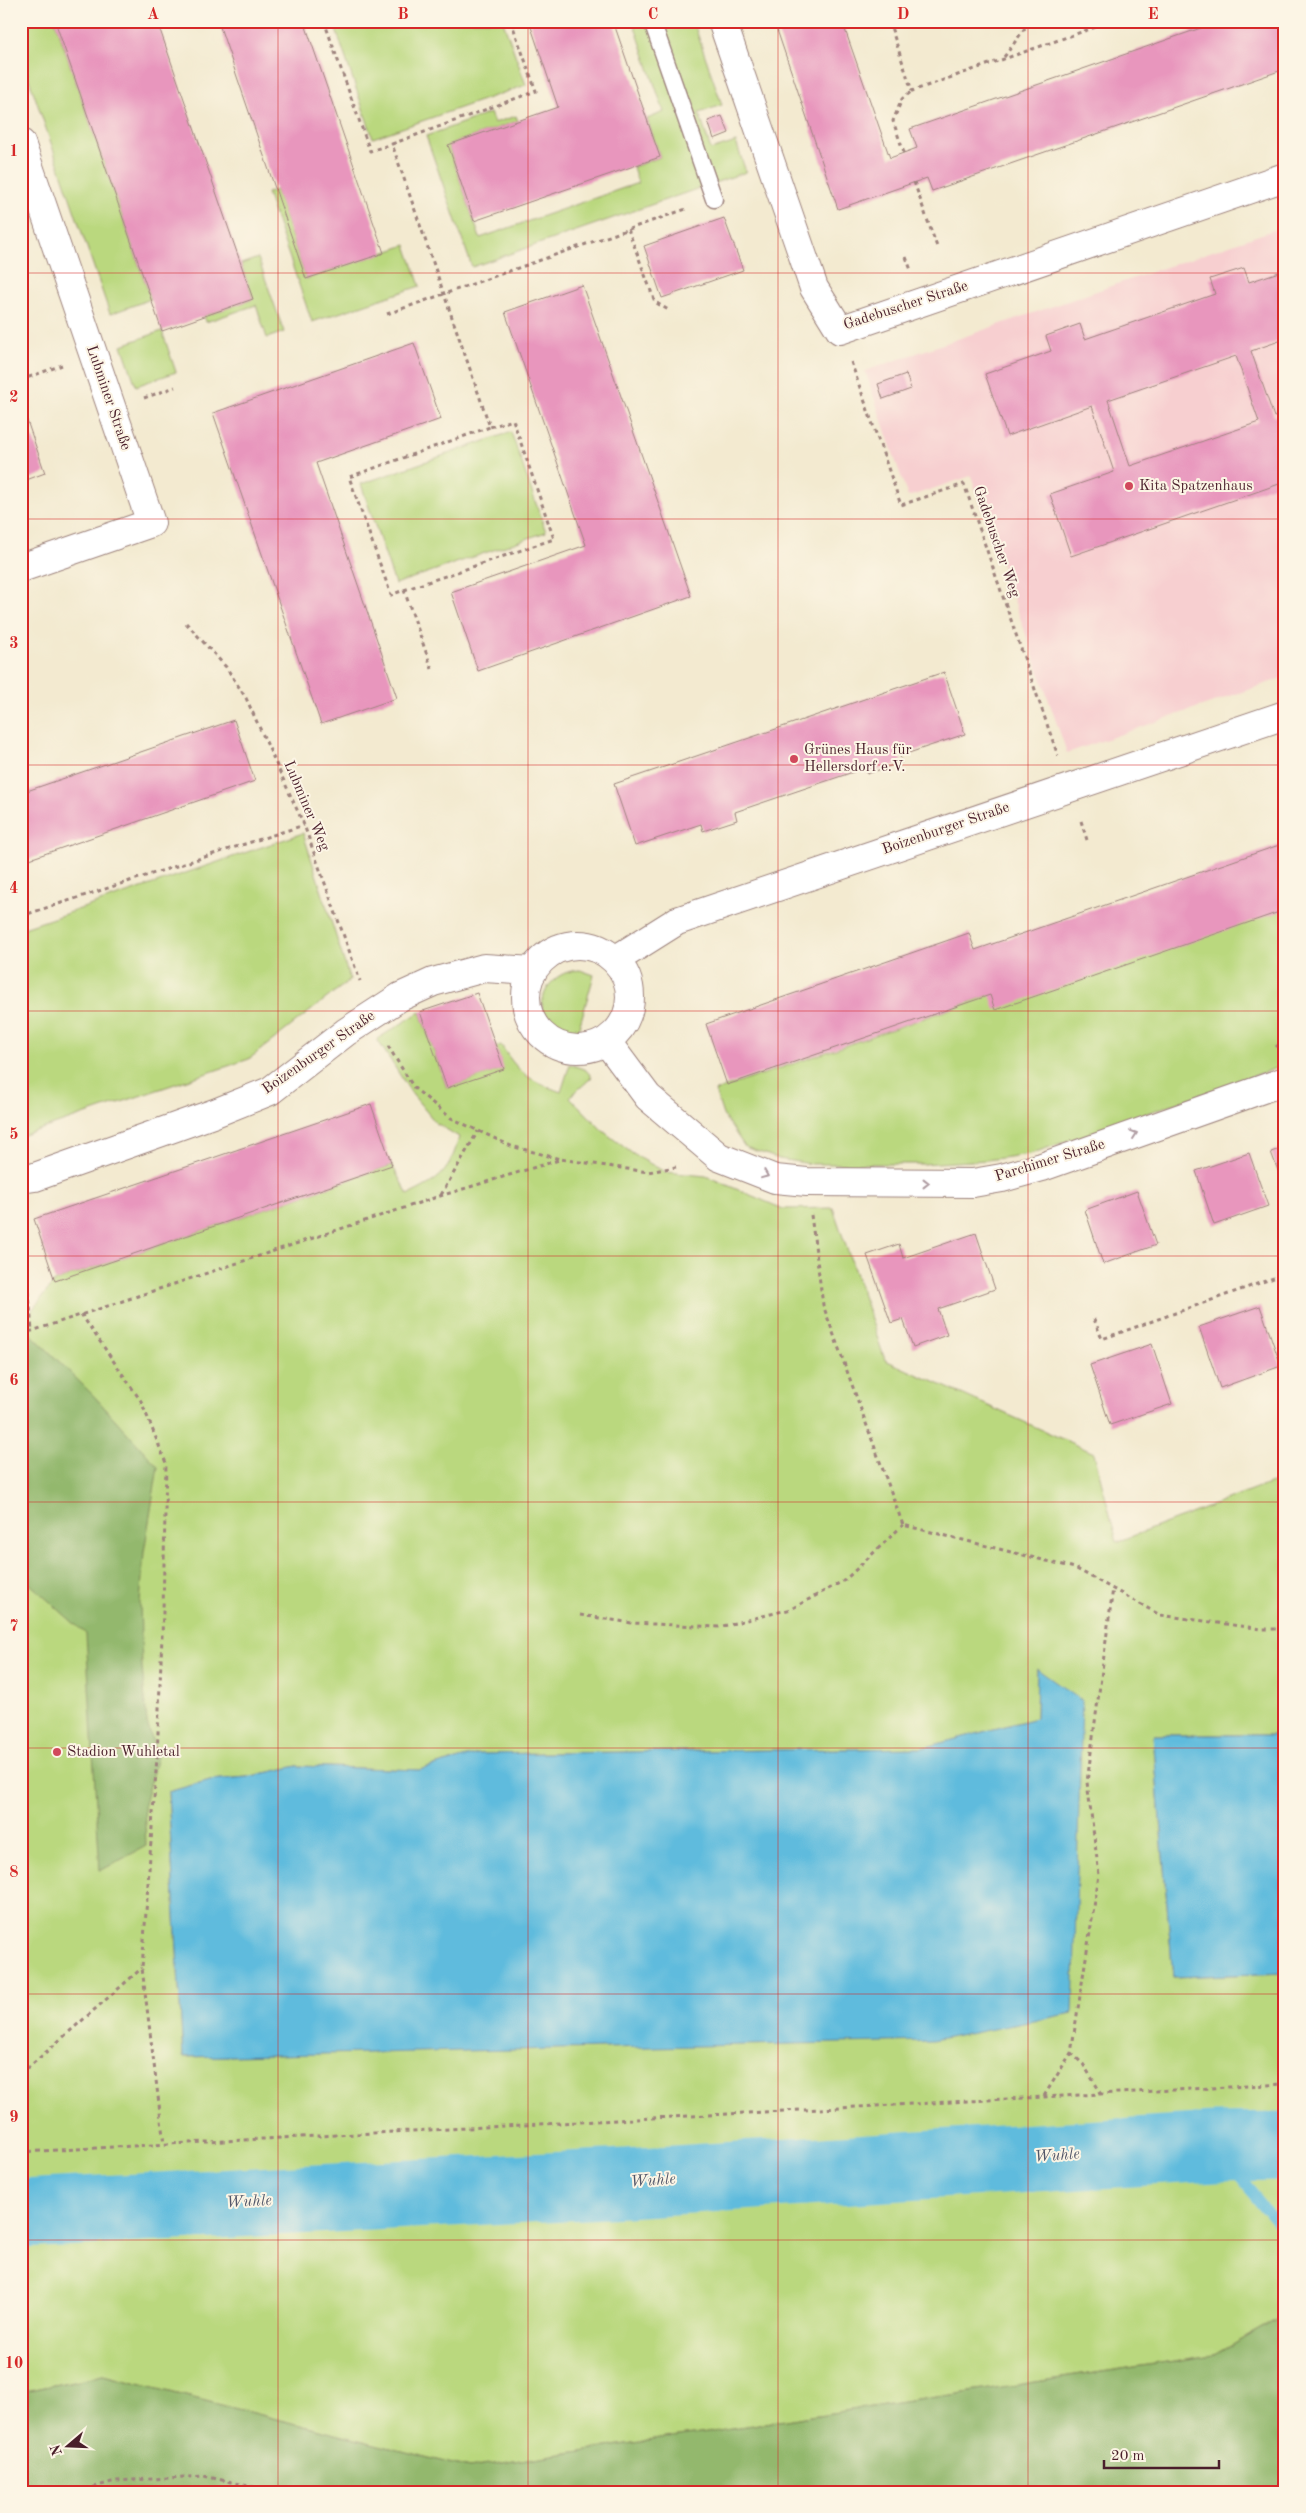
<svg xmlns="http://www.w3.org/2000/svg" width="1306" height="2513" viewBox="0 0 1306 2513" font-family="'Old Standard TT',serif">
  <rect width="100%" height="100%" fill="#fcf5e5"/>
  <filter id="ink" filterUnits="userSpaceOnUse"><feTurbulence type="fractalNoise" baseFrequency=".02" numOctaves="2"/><feDisplacementMap in="SourceGraphic" scale="10" xChannelSelector="R" yChannelSelector="G"/><feConvolveMatrix kernelMatrix="1 2 1 2 8 2 1 2 1" color-interpolation-filters="sRGB"/></filter>
  <filter id="wash" filterUnits="userSpaceOnUse"><feTurbulence type="fractalNoise" baseFrequency=".0096" numOctaves="4" result="noise"/><feDisplacementMap in="SourceGraphic" scale="20" xChannelSelector="R" yChannelSelector="G"/><feGaussianBlur stdDeviation="1.12" result="paint"/><feColorMatrix in="noise" values="0 0 0 0 0 0 0 0 0 0 0 0 0 0 0 0 0 1.4 0 .05"/><feComposite in="paint" operator="in"/></filter>
  <g filter="url(#wash)">
    <rect width="100%" height="100%" fill="#f3ead0"/>
    <!-- built -->
    <path fill="#f7cfd0" d="M1285,226V677L1067,753L971,476L908,497L865,371Z"/>
    <!-- green -->
    <path fill="#bad87e" stroke="#827c54" fill-rule="evenodd" d="M21,21H55L151,299L110,314L21,56Z
      M333,21H503L526,85L373,138Z
      M633,21H693L722,105L699,113L711,150L736,142L746,172L472,267L426,136L490,113L494,123L516,116L518,121L448,145L480,238L638,183L633,167L660,157L647,119L664,112Z
      M276,190L306,279L406,245L420,286L312,322L267,193Z
      M258,258L284,332L267,338L256,305L206,322L204,316L253,299L241,264Z
      M162,331L176,372L136,386L122,345Z
      M511,432L546,532L395,584L361,484Z
      M303,833L350,980L249,1059L21,1136V929Z
      M1285,910V1065L1030,1154L987,1160L923,1164H811L779,1159L745,1147L723,1115L715,1091L990,995Z
      M580,970L594,975L575,1042C528,1035 533,972 580,970Z
      M420,1012L447,1088L503,1069L496,1047L501,1045C519,1074 529,1080 561,1092L570,1064L586,1070L592,1077L570,1097L603,1131L633,1154L665,1172L706,1176L783,1209L833,1208L885,1360L1094,1453L1117,1542L1285,1478V1735H1153L1173,1977L1285,1973V2315L1214,2355L469,2468L103,2375L21,2392V1324L55,1281L392,1165L408,1195C440,1180 450,1172 459,1137L436,1123L412,1094L377,1039ZM1037,1669L1072,2013L539,2048L183,2057L168,1792L210,1780L247,1777L297,1766L419,1770L478,1754L922,1748L1036,1718Z"/>
    <!-- forest -->
    <path fill="#93b86d" stroke="#6e6c4c" d="M21,1324L94,1396L158,1467L144,1552L140,1603L142,1667L147,1723L157,1757L144,1804L146,1846L100,1871L86,1634L21,1576Z
      M1285,2315V2492H21V2392L103,2375L469,2468L1214,2355Z"/>
    <!-- water -->
    <path fill="#5fbbdd" stroke="#546d84" d="M1037,1669L1082,1701L1073,2013L933,2041L183,2057L168,1792L210,1780L247,1777L297,1766L419,1770L478,1754L922,1748L1036,1718Z
      M1153,1735H1285V1973L1173,1977Z"/>
    <g fill="none" stroke-linecap="round" stroke-linejoin="round">
      <!-- stream -->
      <path stroke="#5fbbdd" stroke-width="11" d="M1215,2147L1285,2232"/>
      <!-- river -->
      <path stroke="#5fbbdd" stroke-width="69" d="M21,2214L625,2183L1215,2147L1285,2146"/>
    </g>
    <g id="blocks">
      <!-- building -->
      <path fill="#e896bd" fill-rule="evenodd" d="M55,21H157L253,299L162,331Z
        M218,21H304L384,253L306,279Z
        M529,21H613L660,157L474,221L448,145L558,107Z
        M774,21H842L890,158L917,148L910,129L1221,21H1285V69L932,191L927,178L838,209Z
        M722,116L729,133L714,139L708,121Z
        M724,218L743,270L662,298L644,246Z
        M1244,268L1249,282L1285,270V339L1251,351L1274,417L1285,413V482L1071,556L1050,494L1114,472L1092,406L1007,436L985,374L1051,351L1046,336L1080,324L1085,339L1215,294L1210,279ZM1236,356L1259,422L1130,466L1108,400Z
        M582,285L691,596L478,671L451,592L586,545L505,312Z
        M414,343L441,419L316,463L397,698L321,724L213,413Z
        M906,374L911,389L883,399L878,384Z
        M24,412L45,473L21,482V413Z
        M944,672L965,734L900,756L902,762L867,774L865,768L735,812L737,820L703,831L701,824L635,846L614,784Z
        M234,720L255,781L21,862V793Z
        M1285,843V910L995,1010L990,995L727,1085L706,1024L969,933L975,950Z
        M477,993L504,1069L447,1088L420,1012Z
        M371,1104L392,1165L55,1281L34,1219Z
        M1285,1147V1174L1280,1176L1271,1152Z
        M1249,1153L1268,1206L1214,1225L1196,1171Z
        M1137,1191L1156,1245L1103,1264L1085,1210Z
        M976,1233L995,1289L938,1309L947,1335L913,1347L903,1319L891,1323L867,1255L899,1244L903,1258Z
        M1260,1306L1281,1366L1220,1388L1199,1327Z
        M1152,1344L1172,1404L1110,1425L1090,1365Z"/>
    </g>
  </g>
  <g filter="url(#ink)">
    <use href="#blocks" fill-opacity="0" stroke="#9e847e" stroke-width="1"/>
    <g fill="none" stroke-linecap="round" stroke-linejoin="round">
      <!-- service casing -->
      <g stroke="#9e847e" stroke-width="19">
        <path id="service" d="M652,21L714,199"/>
      </g>
      <!-- minor casing -->
      <g stroke="#9e847e" stroke-width="30">
        <path id="minor" d="M722,21L814,288L840,330L1285,177
          M21,143L151,523L21,568
          M526 997a52 52 0 1 1 104 0a52 52 0 1 1-104 0Z
          M615,960L677,921L1285,715
          M607,1042L648,1097L719,1157L775,1179L807,1182L973,1183L1002,1178L1042,1167L1285,1081
          M21,1179L35,1177L215,1113L270,1091L346,1032L400,997L433,982L484,968L533,971"/>
      </g>
      <!-- path -->
      <path stroke="#9e847e" stroke-width="3" stroke-dasharray="4 4" stroke-linecap="butt" d="M324,21L370,151L392,144
        M889,21L912,91L1113,21
        M1004,57L1030,21
        M904,153L893,121L902,99L912,91
        M914,182L937,247
        M628,229L655,302L670,311
        M906,257L911,270
        M387,314L686,209
        M851,362L901,505L964,484L1058,756
        M21,380L62,365
        M144,398L175,387
        M404,590L554,539L513,420L490,427
        M186,623L226,667L246,698L304,825L360,981
        M432,669L404,590L391,595L349,477L490,427L392,144L536,91L511,21
        M1081,821L1087,840
        M21,916L304,825
        M388,1046L414,1088L451,1118L511,1146L560,1159L648,1172L676,1167
        M1276,1047L1285,1039
        M441,1195L478,1131
        M22,1212L32,1331
        M811,1215L823,1305L903,1525L1075,1568L1160,1615L1262,1629H1285
        M81,1314L141,1401L166,1463L163,1612L157,1757L142,1968L164,2144
        M1094,1319L1102,1339L1285,1274
        M21,1332L32,1331L440,1196L559,1160
        M580,1615L632,1623L719,1627L791,1609L845,1580L903,1525
        M1071,2053L1083,2064L1101,2093
        M21,2074L142,1968
        M1044,2096L1071,2053L1099,1875L1087,1782L1113,1588
        M21,2152L1285,2084
        M78,2492L115,2481L204,2476L275,2492"/>
      <!-- service -->
      <use href="#service" stroke="#fff" stroke-width="16"/>
      <!-- minor -->
      <use href="#minor" stroke="#fff" stroke-width="28"/>
    </g>
    <!-- one-way arrows -->
    <defs><path id="oneway-chevron" d="M-2-3.5L2.5 0L-2 3.5" fill="none" stroke-width="1.6" stroke-linecap="round" stroke-linejoin="round" transform="scale(1.25)"/></defs>
    <g stroke="#ae9aa0">
      <use href="#oneway-chevron" transform="translate(1134 1134) rotate(-19)"/>
      <use href="#oneway-chevron" transform="translate(765 1175) rotate(22)"/>
      <use href="#oneway-chevron" transform="translate(926 1183)"/>
    </g>
  </g>
  <!-- grid -->
  <path fill="none" stroke="#d62828" stroke-width="1" stroke-opacity="0.55" d="M278,21V2492M528,21V2492M778,21V2492M1028,21V2492M21,273H1285M21,519H1285M21,765H1285M21,1011H1285M21,1256H1285M21,1502H1285M21,1748H1285M21,1994H1285M21,2240H1285"/>
  <!-- markers -->
  <g fill="#d1495b" stroke="#fcf5e5" stroke-width="2">
    <circle cx="1129" cy="486" r="5"/>
    <circle cx="794" cy="759" r="5"/>
    <circle cx="57" cy="1752" r="5"/>
  </g>
  <g text-anchor="middle" dominant-baseline="central" stroke-width="4" stroke-linejoin="round" paint-order="stroke">
    <!-- street labels -->
    <g font-size="15" fill="#4a1f2b" stroke="#fcf5e5">
      <text transform="translate(906 306) rotate(-18)">Gadebuscher Straße</text>
      <text transform="translate(108 398) rotate(71)">Lubminer Straße</text>
      <text transform="translate(996 542) rotate(71)">Gadebuscher Weg</text>
      <text transform="translate(306 806) rotate(67)">Lubminer Weg</text>
      <text transform="translate(946 829) rotate(-19)">Boizenburger Straße</text>
      <text transform="translate(319 1053) rotate(-35)">Boizenburger Straße</text>
      <text transform="translate(1050 1161) rotate(-17)">Parchimer Straße</text>
    </g>
    <!-- poi labels -->
    <g font-size="15" fill="#4a1f2b" stroke="#fcf5e5" text-anchor="start">
      <text x="1139" y="486">Kita Spatzenhaus</text>
      <text x="804" y="750">Grünes Haus für<tspan x="804" dy="17">Hellersdorf e.V.</tspan></text>
      <text x="67" y="1752">Stadion Wuhletal</text>
    </g>
    <!-- water labels -->
    <g font-size="16" font-style="italic" fill="#515669" stroke="#fcf5e5">
      <text transform="translate(1057 2156) rotate(-4)">Wuhle</text>
      <text transform="translate(653 2181) rotate(-4)">Wuhle</text>
      <text transform="translate(249 2202) rotate(-3)">Wuhle</text>
    </g>
  </g>
  <!-- margin -->
  <rect width="1306" height="2513" fill="none" stroke="#fcf5e5" stroke-width="55"/>
  <!-- north arrow -->
  <g transform="translate(68 2446) rotate(251)" stroke="#fcf5e5" stroke-width="4" paint-order="stroke">
  <path d="M0-4L9 19L0 12L-9 19Z" fill="#4a1f2b"/>
  <text y="-8" font-size="14" font-weight="bold" text-anchor="middle" fill="#4a1f2b">N</text>
  </g>
  <!-- scale -->
  <path d="M1104 2460v8h115v-8" fill="none" stroke="#4a1f2b" stroke-width="2.5"/>
  <text x="1111" y="2460" font-size="15" fill="#4a1f2b" stroke="#fcf5e5" stroke-width="4" paint-order="stroke">20 m</text>
  <rect x="28" y="28" width="1250" height="2458" fill="none" stroke="#d62828" stroke-width="2"/>
  <g font-size="16" text-anchor="middle" font-weight="bold" fill="#d62828">
    <text x="153" y="19">A</text>
    <text x="403" y="19">B</text>
    <text x="653" y="19">C</text>
    <text x="903" y="19">D</text>
    <text x="1153" y="19">E</text>
    <text x="14" y="156">1</text>
    <text x="14" y="402">2</text>
    <text x="14" y="648">3</text>
    <text x="14" y="893">4</text>
    <text x="14" y="1139">5</text>
    <text x="14" y="1385">6</text>
    <text x="14" y="1631">7</text>
    <text x="14" y="1877">8</text>
    <text x="14" y="2122">9</text>
    <text x="14" y="2368">10</text>
  </g>
</svg>
